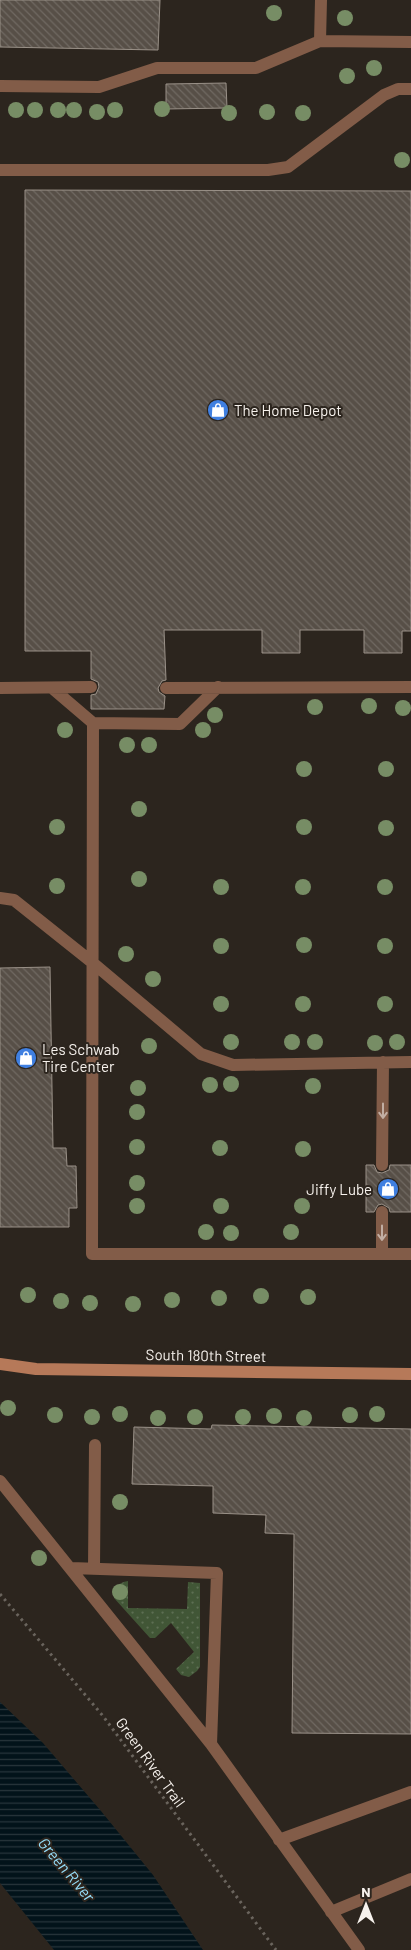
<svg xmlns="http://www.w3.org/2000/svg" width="411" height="1950" viewBox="0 0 411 1950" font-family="Barlow,sans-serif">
  <defs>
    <pattern id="grass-dots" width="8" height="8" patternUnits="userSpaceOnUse" patternTransform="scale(1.25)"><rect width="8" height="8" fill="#415636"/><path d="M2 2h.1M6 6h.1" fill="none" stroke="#5d6f53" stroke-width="1.8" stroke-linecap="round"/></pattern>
    <pattern id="water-rules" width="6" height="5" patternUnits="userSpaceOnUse" patternTransform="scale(1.25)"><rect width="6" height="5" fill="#02131a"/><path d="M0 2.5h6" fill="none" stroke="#28363c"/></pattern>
    <pattern id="building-back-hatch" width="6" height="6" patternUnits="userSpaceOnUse" patternTransform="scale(1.25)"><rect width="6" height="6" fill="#574f47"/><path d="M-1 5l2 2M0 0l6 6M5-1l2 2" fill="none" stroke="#706962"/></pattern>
  </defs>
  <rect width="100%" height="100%" fill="#2c251e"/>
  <!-- grass -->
  <path fill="url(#grass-dots)" d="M128,1581V1608L187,1609L188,1582L200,1583V1667L197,1671L189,1677L181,1675L176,1669L194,1652L171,1623L155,1638H150L114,1598C113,1587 118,1583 128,1581Z"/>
  <!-- water -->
  <path fill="url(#water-rules)" d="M0,1702L43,1743L101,1811L153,1875L203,1950H54L0,1883Z"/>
  <!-- building -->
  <path fill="url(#building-back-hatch)" stroke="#9a9188" d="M0,0H160L158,50L0,47Z
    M226,83L227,108L166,109V84Z
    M25,190L411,191V631H402V653H364V630H300V653H262V630H164L166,680L162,681L158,688L159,692L165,696L164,709H91V695L96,694L99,687L98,682L91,679V651H25Z
    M50,967L53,1148H66L67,1166H76L77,1208H69V1227H0V968Z
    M366,1165H374L377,1172L382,1173L389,1170L390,1165H411V1212H390L389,1208L382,1204L378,1205L374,1212H366Z
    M212,1425L411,1429V1734L292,1733L294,1534L265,1533L266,1515L213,1513V1486L132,1484L134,1427L211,1429Z"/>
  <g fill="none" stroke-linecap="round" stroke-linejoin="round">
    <!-- path -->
    <path stroke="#6a645d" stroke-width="3" stroke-dasharray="2.5 4" stroke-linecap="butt" d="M0,1594L103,1716L276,1950"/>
    <!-- service -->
    <path stroke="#825c48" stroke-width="12" d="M320,41L321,0
      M0,86L99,87L157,68H256L320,41L411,42
      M0,170H268L288,167L384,95L398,89H411
      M0,688L91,687
      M52,688L93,723L180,724L218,687
      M166,688L411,687
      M93,723L92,1254H411
      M0,898L14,900L93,963L201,1054L233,1065L411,1062
      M382,1165L383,1062
      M382,1212V1254
      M0,1481L211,1744L359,1950
      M71,1568L217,1573L211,1744
      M94,1569L95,1445
      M279,1840L411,1792
      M331,1912L411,1879"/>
    <!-- secondary -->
    <path stroke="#b67959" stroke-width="12" d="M0,1364L36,1369L411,1374"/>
  </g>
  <!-- trees -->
  <g fill="#778d65">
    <circle cx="274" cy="13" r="8"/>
    <circle cx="345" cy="18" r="8"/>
    <circle cx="374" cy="68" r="8"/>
    <circle cx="347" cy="76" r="8"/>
    <circle cx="162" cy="109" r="8"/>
    <circle cx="16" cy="110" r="8"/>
    <circle cx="35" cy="110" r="8"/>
    <circle cx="58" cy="110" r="8"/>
    <circle cx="74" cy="110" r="8"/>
    <circle cx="115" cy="110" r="8"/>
    <circle cx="97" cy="112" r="8"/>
    <circle cx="267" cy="112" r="8"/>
    <circle cx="229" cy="113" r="8"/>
    <circle cx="303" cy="113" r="8"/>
    <circle cx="402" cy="160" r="8"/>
    <circle cx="369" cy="706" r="8"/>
    <circle cx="315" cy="707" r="8"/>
    <circle cx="403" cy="708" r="8"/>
    <circle cx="215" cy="715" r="8"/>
    <circle cx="65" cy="730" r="8"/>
    <circle cx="203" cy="730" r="8"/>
    <circle cx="127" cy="745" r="8"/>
    <circle cx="149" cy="745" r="8"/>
    <circle cx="304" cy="769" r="8"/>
    <circle cx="386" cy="769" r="8"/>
    <circle cx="139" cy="809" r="8"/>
    <circle cx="57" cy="827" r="8"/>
    <circle cx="304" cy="827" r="8"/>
    <circle cx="386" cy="828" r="8"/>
    <circle cx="139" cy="879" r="8"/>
    <circle cx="57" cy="886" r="8"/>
    <circle cx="221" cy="887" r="8"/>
    <circle cx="303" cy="887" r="8"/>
    <circle cx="385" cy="887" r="8"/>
    <circle cx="304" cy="945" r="8"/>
    <circle cx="221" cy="946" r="8"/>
    <circle cx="385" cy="946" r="8"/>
    <circle cx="126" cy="954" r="8"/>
    <circle cx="153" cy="979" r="8"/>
    <circle cx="221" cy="1004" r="8"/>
    <circle cx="303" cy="1004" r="8"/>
    <circle cx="385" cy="1004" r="8"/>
    <circle cx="231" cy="1042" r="8"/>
    <circle cx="292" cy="1042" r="8"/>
    <circle cx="315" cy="1042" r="8"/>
    <circle cx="397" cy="1042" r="8"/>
    <circle cx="375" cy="1043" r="8"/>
    <circle cx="149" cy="1046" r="8"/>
    <circle cx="231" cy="1084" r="8"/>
    <circle cx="210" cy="1085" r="8"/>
    <circle cx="313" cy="1086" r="8"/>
    <circle cx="138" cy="1088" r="8"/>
    <circle cx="137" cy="1112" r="8"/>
    <circle cx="137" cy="1147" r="8"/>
    <circle cx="220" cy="1148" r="8"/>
    <circle cx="303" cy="1149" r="8"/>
    <circle cx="137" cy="1183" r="8"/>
    <circle cx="137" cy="1206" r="8"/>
    <circle cx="221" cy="1206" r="8"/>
    <circle cx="302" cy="1206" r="8"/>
    <circle cx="206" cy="1232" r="8"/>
    <circle cx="291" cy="1232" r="8"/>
    <circle cx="231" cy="1233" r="8"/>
    <circle cx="28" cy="1295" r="8"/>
    <circle cx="261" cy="1296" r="8"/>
    <circle cx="308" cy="1297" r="8"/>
    <circle cx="219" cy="1298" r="8"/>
    <circle cx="172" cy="1300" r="8"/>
    <circle cx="61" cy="1301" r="8"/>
    <circle cx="90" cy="1303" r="8"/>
    <circle cx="133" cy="1304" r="8"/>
    <circle cx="8" cy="1408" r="8"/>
    <circle cx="120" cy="1414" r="8"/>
    <circle cx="377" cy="1414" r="8"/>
    <circle cx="55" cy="1415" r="8"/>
    <circle cx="350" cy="1415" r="8"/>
    <circle cx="274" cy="1416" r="8"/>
    <circle cx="92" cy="1417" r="8"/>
    <circle cx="195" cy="1417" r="8"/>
    <circle cx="243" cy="1417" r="8"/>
    <circle cx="158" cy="1418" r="8"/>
    <circle cx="304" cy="1418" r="8"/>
    <circle cx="120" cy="1502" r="8"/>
    <circle cx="39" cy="1558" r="8"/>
    <circle cx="120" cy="1592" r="8"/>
  </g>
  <!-- one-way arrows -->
  <defs><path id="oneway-shaft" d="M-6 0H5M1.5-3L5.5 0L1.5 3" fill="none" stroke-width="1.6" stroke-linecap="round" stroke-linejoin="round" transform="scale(1.25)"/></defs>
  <g stroke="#c2aea3">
    <use href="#oneway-shaft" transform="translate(383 1111) rotate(90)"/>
    <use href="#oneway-shaft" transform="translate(382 1233) rotate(90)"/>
  </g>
  <!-- icons -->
  <defs>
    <g id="shop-disc" transform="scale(1.125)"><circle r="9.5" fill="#3f7fe0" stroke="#2c251e"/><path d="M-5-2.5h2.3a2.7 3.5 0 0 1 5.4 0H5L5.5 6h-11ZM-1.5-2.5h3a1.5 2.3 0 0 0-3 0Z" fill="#fff"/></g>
  </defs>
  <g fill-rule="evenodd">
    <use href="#shop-disc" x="218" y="410"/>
    <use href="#shop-disc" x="26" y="1058"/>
    <use href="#shop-disc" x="388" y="1189"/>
  </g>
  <g text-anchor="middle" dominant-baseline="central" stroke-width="4" stroke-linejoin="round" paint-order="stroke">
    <!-- poi labels -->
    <g font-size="15" fill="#f7f2ed" stroke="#2c251e" text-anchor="start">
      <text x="234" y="410">The Home Depot</text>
      <text x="42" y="1049">Les Schwab<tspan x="42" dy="17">Tire Center</tspan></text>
      <text x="372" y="1189" text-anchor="end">Jiffy Lube</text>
    </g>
    <!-- street labels -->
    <g font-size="15" fill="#f7f2ed" stroke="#2c251e">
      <text transform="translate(206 1355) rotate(1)">South 180th Street</text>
      <text transform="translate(151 1762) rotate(54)">Green River Trail</text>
    </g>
    <!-- water labels -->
    <g font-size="16" font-style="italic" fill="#95dcf8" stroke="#2c251e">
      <text transform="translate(67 1869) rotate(50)">Green River</text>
    </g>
  </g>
  <!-- north arrow -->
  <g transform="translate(366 1905)" stroke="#2c251e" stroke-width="4" paint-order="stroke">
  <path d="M0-4L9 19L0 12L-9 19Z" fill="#f7f2ed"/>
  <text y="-8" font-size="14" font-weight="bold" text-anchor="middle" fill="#f7f2ed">N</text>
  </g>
</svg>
